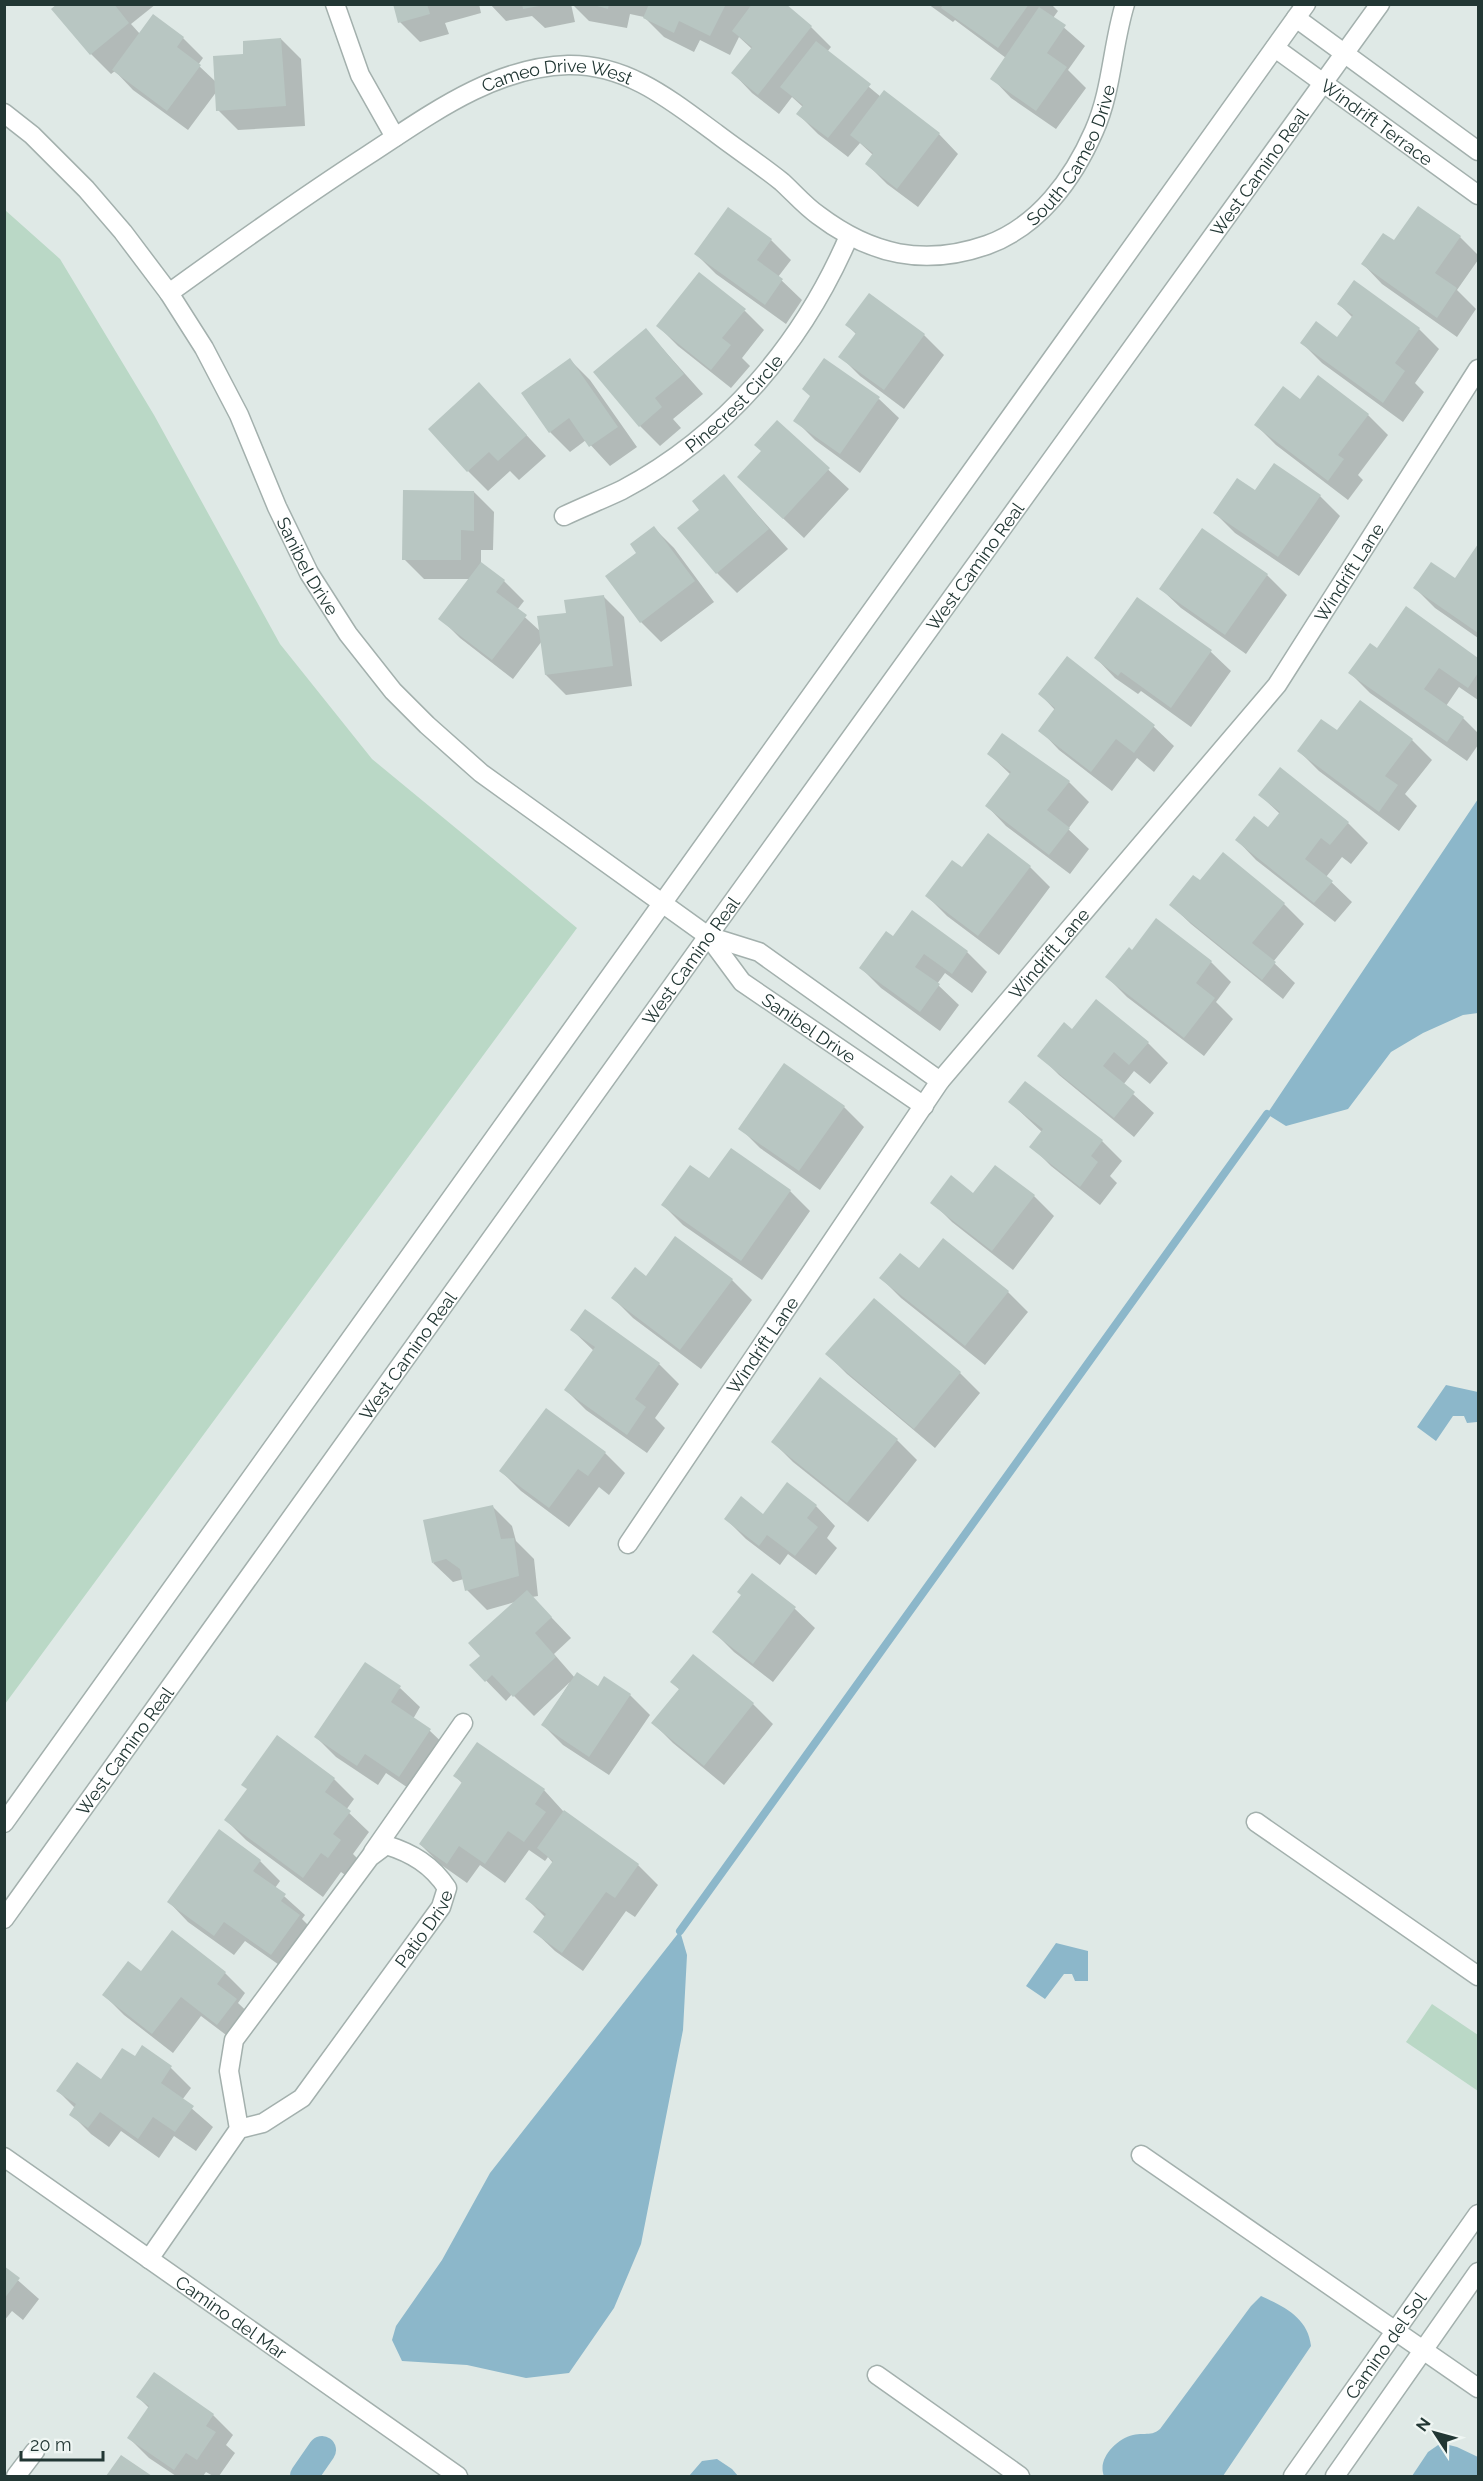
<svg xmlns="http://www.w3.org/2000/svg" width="1483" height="2481" viewBox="0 0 1483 2481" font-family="Raleway,sans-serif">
  <rect width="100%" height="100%" fill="#dfe9e6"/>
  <!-- green -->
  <path fill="#bad8c6" d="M5,210L60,259L154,415L280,644L372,759L577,928L5,1704Z
    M1432,2004L1478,2035V2091L1406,2042Z"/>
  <!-- water -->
  <path fill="#8cb7ca" d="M1478,799V1013L1463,1015L1423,1033L1391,1052L1348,1109L1286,1126L1267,1114Z
    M1446,1385L1478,1392L1477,1422L1467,1423L1464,1416H1453L1436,1441L1417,1427Z
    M680,1931L687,1955L683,2030L641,2244L614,2308L569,2373L526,2378L467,2365L402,2361L392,2340L396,2326L442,2260L490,2173Z
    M1056,1943L1088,1951V1981H1075L1072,1974H1064L1045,1999L1026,1986Z
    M1261,2296C1285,2307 1308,2318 1311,2346L1223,2476H1104C1097,2459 1116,2439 1133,2435C1143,2432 1151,2437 1160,2429L1251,2306Z
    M1441,2443L1457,2447L1478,2457V2476H1412L1428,2452Z
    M717,2459L732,2469L738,2476H689L702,2461Z"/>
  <!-- shadow -->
  <path fill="#0003" d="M59,4H156L131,24L140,34L153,16L183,38L203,58L198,65L216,82L245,55L281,39L301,59L305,126L238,130L218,110L217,91L188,130L133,90L115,71L111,74L91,54Z
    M395,4H479L481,13L445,23L449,34L420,42L400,22Z
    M490,4H571L575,22L545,28L532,16L506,21Z
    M572,4H783L811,27L831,47L827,52L881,97L939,134L958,154L918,207L887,184L867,164L873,155L860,143L848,157L818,134L798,114L804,108L792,97L779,114L752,93L733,73L752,49L739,37L730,55L700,40L694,52L664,37L644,17L630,14L627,28L589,21Z
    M928,4H1051L1058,11L1053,18L1085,46L1068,70L1086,88L1056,129L1011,98L992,78L1006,58L955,20L953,22Z
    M1419,208L1460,237L1478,255V260L1457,290L1476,309L1457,337L1382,284L1363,264L1394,243Z
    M771,240L791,260L778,277L802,300L786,324L716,274L696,254Z
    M1354,283L1419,329L1439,349L1415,383L1424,392L1403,422L1322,363L1302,343L1338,339L1353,318L1339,304Z
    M869,295L924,335L944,355L904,409L860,376L840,356L856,334L847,325Z
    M745,311L764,330L742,358L750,366L731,388L678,346L658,326Z
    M646,330L703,394L673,419L681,428L660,446L640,426Z
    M570,360L590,380L637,447L610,466L586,440L570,452L550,432Z
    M479,384L546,456L519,480L510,471L488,491L468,471Z
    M879,399L899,418L860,473L815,440L795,420Z
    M1300,401L1368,415L1388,435L1358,475L1363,480L1348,500L1276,445L1256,425Z
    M777,422L849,489L804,538L739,477L763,451Z
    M723,476L788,549L737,593L717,573Z
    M474,492L494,512L493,550H481V563L504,581L524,601L517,610L540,631L568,614L604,597L624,617L632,686L566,695L546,675L542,641L513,679L460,638L440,618L469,579H424L404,559Z
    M1256,493L1320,496L1340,516L1299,576L1235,533L1215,513Z
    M654,528L674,548L714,602L661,642L641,622L638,553Z
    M1478,546V638L1435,608L1415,588L1455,580Z
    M1267,575L1287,595L1246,654L1181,608L1161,589Z
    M1138,599L1211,652L1231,671L1191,727L1141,691L1138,694L1115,678L1096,658Z
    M1406,608L1478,659V700L1459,687L1446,706L1463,718L1478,733V745L1467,761L1370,693L1350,673L1377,650Z
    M1067,658L1154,727L1174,746L1154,772L1137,758L1112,791L1059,750L1040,730L1055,710L1040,694Z
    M1337,732L1412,740L1432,760L1405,794L1417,806L1399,831L1319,771L1299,751Z
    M989,754L1069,782L1089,802L1068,829L1089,849L1070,874L1006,826L987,806L1011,775Z
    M1260,795L1348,823L1368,843L1351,864L1342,857L1326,877L1352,902L1335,922L1256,860L1237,840L1268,829L1280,814Z
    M988,835L1030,867L1050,887L999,955L947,916L927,896L962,869Z
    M1200,882L1284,904L1304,924L1273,962L1295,983L1283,999L1191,924L1171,905Z
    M912,912L967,952L987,972L972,993L945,973L937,984L959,1005L940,1031L881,988L861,968L893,938Z
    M1156,920L1211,962L1231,982L1216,1002L1233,1019L1204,1056L1127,997L1107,977L1132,952Z
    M1072,1031L1148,1043L1168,1063L1150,1084L1134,1071L1123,1085L1154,1113L1134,1137L1059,1075L1039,1055Z
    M1025,1083L1102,1141L1122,1161L1110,1176L1117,1183L1100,1205L1051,1166L1031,1146L1042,1132L1010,1102Z
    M844,1107L864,1127L820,1190L760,1148L740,1128Z
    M995,1167L1034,1196L1054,1216L1013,1270L952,1222L932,1202L974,1195Z
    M710,1180L790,1191L810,1211L762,1280L683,1225L663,1205Z
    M676,1238L732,1280L752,1300L701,1369L633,1318L613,1298L646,1278Z
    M919,1270L1008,1292L1028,1312L985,1365L901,1298L881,1278Z
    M585,1311L659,1364L679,1384L655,1418L665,1428L647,1453L586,1410L566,1390L594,1351L572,1330Z
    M827,1354L960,1373L980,1393L935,1448L847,1374Z
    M821,1379L897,1440L917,1460L868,1522L793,1462L773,1442Z
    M605,1453L625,1473L609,1495L599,1487L569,1527L521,1491L501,1471Z
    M492,1506L512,1526L516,1541L534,1559L538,1596L532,1597L571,1638L554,1654L575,1678L598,1688L630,1695L650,1715L609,1775L563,1745L543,1725L570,1682L534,1716L512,1694L506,1701L472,1666L482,1656L515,1602L487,1610L467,1590L464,1579L453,1582L433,1563Z
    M816,1506L835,1526L827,1538L837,1548L816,1575L788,1554L780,1565L746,1539L726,1519L764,1516Z
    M752,1575L795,1609L815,1628L773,1682L734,1652L714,1632L743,1595Z
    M672,1682L753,1704L773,1724L724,1785L673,1743L653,1723L680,1690Z
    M400,1688L420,1707L413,1719L430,1731L450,1750L420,1796L386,1773L378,1785L336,1757L316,1737Z
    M278,1737L334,1779L354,1799L346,1810L369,1832L353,1854L360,1861L348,1877L341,1872L323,1897L246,1840L226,1820L248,1790Z
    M455,1776L544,1790L563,1811L638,1865L658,1885L635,1917L626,1911L583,1971L555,1951L535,1932L545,1917L527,1899L553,1863L548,1857L545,1861L529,1850L505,1883L480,1865L467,1883L440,1864L420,1844L463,1784Z
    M219,1832L260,1861L280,1881L275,1888L305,1915L302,1919L319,1936L292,1974L245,1941L234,1955L188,1922L169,1902Z
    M172,1932L225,1973L245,1993L238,2003L256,2020L238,2044L201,2016L173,2053L124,2015L104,1995L141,1973Z
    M135,2058L171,2068L191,2088L182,2100L213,2127L196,2151L174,2136L159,2158L121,2131L109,2147L91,2134L71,2114L75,2108L58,2091L101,2081Z
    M4,2268L39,2299L23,2320L12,2311L4,2321Z
    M138,2397L213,2415L233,2435L226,2445L235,2453L219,2476H213L206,2472L203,2476H176L149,2458L129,2438L149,2408Z
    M122,2457L149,2476H108Z"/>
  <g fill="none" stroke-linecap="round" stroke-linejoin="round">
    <!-- stream -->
    <path stroke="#8cb7ca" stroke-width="8" d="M680,1931L1267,1114"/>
    <!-- canal -->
    <path stroke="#8cb7ca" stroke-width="28" d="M304,2476L322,2450"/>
  </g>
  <!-- building -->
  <path fill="#b8c6c2" d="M57,4H114L129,23L90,55L51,9Z
    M393,4H427L430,14L398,23Z
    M522,4H539V6L523,9Z
    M590,4H609L608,9Z
    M649,4H726L710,36L679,21L674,33L643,18Z
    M752,4H786L812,26L758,95L731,73L752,47L732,31Z
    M943,4H1029L998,48L941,8Z
    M1039,7L1066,25L1047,53L1067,67L1036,111L990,79Z
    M153,14L184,37L177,47L201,65L167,111L112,70Z
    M281,38L286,106L216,111L213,56L243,54V41Z
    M816,41L871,84L828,138L796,114L803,105L780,87Z
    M884,90L940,133L897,189L865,164L873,153L850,135Z
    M1418,206L1461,236L1435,273L1457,288L1437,318L1361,264L1383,233L1394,240Z
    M728,207L772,239L757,260L783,279L765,305L694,254Z
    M699,272L746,309L722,338L731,345L711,370L656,326Z
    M1354,280L1420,328L1395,363L1405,371L1383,403L1300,343L1316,321L1337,337L1353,315L1337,304Z
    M869,293L925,334L884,390L838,357L856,333L845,325Z
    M646,328L684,374L655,398L662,407L639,427L593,372Z
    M570,358L618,427L589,447L569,418L549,433L521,393Z
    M824,358L880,397L840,454L793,421L810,396L802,389Z
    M1318,375L1369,414L1338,455L1344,459L1328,481L1254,425L1283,386L1300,399Z
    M479,382L527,435L498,461L489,452L467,472L428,429Z
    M777,420L830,468L783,519L737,477L761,451L754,445Z
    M1274,463L1321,495L1278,557L1213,513L1237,478L1255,490Z
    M724,474L769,529L716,574L677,528L699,510L692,501Z
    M403,490L474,491V531L461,530V560H402Z
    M654,526L695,581L640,623L605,576L636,553L630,544Z
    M1202,528L1268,574L1225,635L1159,589Z
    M1478,544V633L1413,588L1431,562L1455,578Z
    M481,562L505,580L496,592L527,615L492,660L438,619Z
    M604,595L613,666L545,675L537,616L566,613L564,600Z
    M1137,597L1212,650L1171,708L1121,672L1118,676L1094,658Z
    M1406,606L1478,658V673L1468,688L1439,668L1424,689L1464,717L1447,742L1348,673L1370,643L1377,648Z
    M1067,656L1155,725L1134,753L1116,739L1091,772L1038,731L1055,708L1038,694Z
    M1360,700L1413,739L1385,776L1398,785L1379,812L1297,751L1321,719L1337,730Z
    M1002,733L1070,781L1047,810L1070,828L1049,855L985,806L1011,772L987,754Z
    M1280,767L1349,822L1330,845L1321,838L1305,859L1333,881L1314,903L1235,840L1254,816L1268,827L1280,812L1258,795Z
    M988,833L1031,866L978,936L925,896L952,860L962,867Z
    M1223,852L1285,903L1252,943L1276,962L1262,980L1169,905L1193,875L1200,880Z
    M912,910L968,951L952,974L924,954L915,967L940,984L920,1012L859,968L886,931L893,936Z
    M1156,918L1212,961L1196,983L1215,998L1184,1038L1105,977L1129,947L1132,950Z
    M1096,999L1149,1042L1129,1065L1114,1052L1103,1066L1135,1092L1114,1118L1037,1056L1064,1022L1072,1029Z
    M784,1063L845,1106L799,1171L738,1129Z
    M1025,1081L1103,1140L1091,1156L1098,1162L1080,1187L1029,1147L1043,1129L1008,1102Z
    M731,1148L791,1190L741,1261L661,1205L690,1165L709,1178Z
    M995,1165L1035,1195L992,1251L930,1203L951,1175L973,1193Z
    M675,1236L733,1279L680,1350L611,1298L635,1267L646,1276Z
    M943,1238L1009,1291L965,1346L879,1278L900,1253L919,1268Z
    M874,1298L961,1372L914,1429L825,1354Z
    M585,1309L660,1363L635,1399L646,1407L627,1435L564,1390L595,1347L570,1330Z
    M820,1377L898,1439L847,1503L771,1442Z
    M546,1408L606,1452L588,1476L578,1469L549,1508L499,1471Z
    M787,1482L817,1505L807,1518L818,1527L795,1556L767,1535L759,1546L724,1519L741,1496L763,1514Z
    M493,1505L501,1539L514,1538L519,1576L465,1591L460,1569L446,1559L432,1563L423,1520Z
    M752,1573L796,1607L753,1664L712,1632L741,1595L737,1592Z
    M527,1590L552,1617L535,1633L556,1657L513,1697L492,1675L485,1682L469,1665L480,1656L468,1643Z
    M693,1654L754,1703L704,1766L651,1723L679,1689L670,1682Z
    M365,1662L401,1686L391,1702L431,1729L399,1777L365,1754L357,1766L314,1737Z
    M577,1672L598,1686L604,1676L631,1694L589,1757L541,1725Z
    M277,1735L335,1778L325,1792L351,1811L333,1834L341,1840L328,1858L321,1853L303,1878L224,1820L247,1789L241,1785Z
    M477,1742L545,1789L535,1804L546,1812L524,1842L508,1831L485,1864L459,1846L447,1864L419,1844L462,1782L453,1776Z
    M564,1810L639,1864L615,1898L606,1892L562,1953L533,1932L546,1914L525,1899L553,1861L537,1848Z
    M219,1829L261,1860L253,1871L286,1894L281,1901L300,1915L271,1955L224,1922L214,1936L167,1902Z
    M172,1930L226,1972L217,1984L237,1999L217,2025L181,1997L152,2034L102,1995L128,1961L141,1971Z
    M142,2045L172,2066L161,2083L194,2106L175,2132L153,2117L138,2139L100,2112L88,2128L69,2115L76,2104L56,2091L77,2062L101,2079L122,2048L135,2056Z
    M4,2266L20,2278L4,2299Z
    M154,2372L214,2414L206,2426L216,2432L197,2460L186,2453L174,2470L127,2438L149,2406L136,2397Z
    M121,2455L152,2476H106Z"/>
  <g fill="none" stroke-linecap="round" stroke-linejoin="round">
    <!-- minor casing -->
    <g stroke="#a3b0ad" stroke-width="21">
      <g id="minor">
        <path d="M335,4L360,75L395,137"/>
        <path d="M1296,18L1478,151"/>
        <path id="s1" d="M1275,48L1478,195"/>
        <path id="s2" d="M4,113L32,135L86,189L123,232L169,293L204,348L239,415L277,507L309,573L348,634L393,691L427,725L481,773L708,936L742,982L924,1106"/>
        <path id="s3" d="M169,293C234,246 300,199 368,155C428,116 493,67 568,65C628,64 672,101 717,134C738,150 761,165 782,182C794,193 805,206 818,215C871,255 924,267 987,245C1039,226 1073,179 1094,131C1112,91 1112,46 1125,4"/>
        <path id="s4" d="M564,516C583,507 603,499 622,490C726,435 803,343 849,236"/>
        <path d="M708,936L759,952L940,1081"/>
        <path id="s5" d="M628,1544L940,1081L1277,685L1478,369"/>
        <path d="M1256,1822L1478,1976"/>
        <path d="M373,1852L463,1723"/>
        <path d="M1141,2155L1478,2388"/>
        <path id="s6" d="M149,2259L239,2129L263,2123L302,2098L441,1907L447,1888C432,1865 412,1853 386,1845L370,1857L234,2040L229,2071L239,2129"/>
        <path d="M877,2375L1020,2476"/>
        <path d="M16,2476L35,2451"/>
        <path id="s7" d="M1293,2476L1478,2214"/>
        <path d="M1335,2476L1478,2272"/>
      </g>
    </g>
    <!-- tertiary casing -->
    <g stroke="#a3b0ad" stroke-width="21">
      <g id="tertiary">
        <path d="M4,1823L1306,4"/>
        <path id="s8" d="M4,1919L708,936L1380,4"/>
        <path id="s9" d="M4,2157L458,2476"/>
      </g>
    </g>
    <!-- minor -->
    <use href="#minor" stroke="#fff" stroke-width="18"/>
    <!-- tertiary -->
    <use href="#tertiary" stroke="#fff" stroke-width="18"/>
  </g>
  <g text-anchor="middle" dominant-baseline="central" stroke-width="4.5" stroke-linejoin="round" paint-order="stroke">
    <!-- street labels -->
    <g font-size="18" fill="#223734" stroke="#eff6f3">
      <text stroke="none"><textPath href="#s3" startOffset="453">Cameo Drive West</textPath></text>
      <text stroke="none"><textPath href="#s1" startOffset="126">Windrift Terrace</textPath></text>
      <text stroke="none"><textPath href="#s3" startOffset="1070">South Cameo Drive</textPath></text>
      <text stroke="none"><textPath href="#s8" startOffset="2151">West Camino Real</textPath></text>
      <text stroke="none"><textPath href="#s4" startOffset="206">Pinecrest Circle</textPath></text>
      <text stroke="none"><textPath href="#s2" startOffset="552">Sanibel Drive</textPath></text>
      <text stroke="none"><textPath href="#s8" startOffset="1665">West Camino Real</textPath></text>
      <text stroke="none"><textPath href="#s5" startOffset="1212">Windrift Lane</textPath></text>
      <text stroke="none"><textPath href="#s5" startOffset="726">Windrift Lane</textPath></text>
      <text stroke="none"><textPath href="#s8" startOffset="1179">West Camino Real</textPath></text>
      <text stroke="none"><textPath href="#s2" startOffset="1242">Sanibel Drive</textPath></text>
      <text stroke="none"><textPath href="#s5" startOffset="240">Windrift Lane</textPath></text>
      <text stroke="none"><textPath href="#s8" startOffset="693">West Camino Real</textPath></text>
      <text stroke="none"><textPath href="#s8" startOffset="207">West Camino Real</textPath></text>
      <text stroke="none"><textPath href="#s6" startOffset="438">Patio Drive</textPath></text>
      <text stroke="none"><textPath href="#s9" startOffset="278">Camino del Mar</textPath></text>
      <text stroke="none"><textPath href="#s7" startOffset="160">Camino del Sol</textPath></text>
    </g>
  </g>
  <!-- border -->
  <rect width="1483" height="2481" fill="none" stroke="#223734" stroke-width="12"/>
  <!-- north arrow -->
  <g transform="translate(1435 2433) rotate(306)" stroke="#eff6f3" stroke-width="4.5" paint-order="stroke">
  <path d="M0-4.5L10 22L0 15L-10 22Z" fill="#223734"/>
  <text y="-9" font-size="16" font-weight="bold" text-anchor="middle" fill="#223734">N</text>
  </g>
  <!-- scale -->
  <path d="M21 2451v9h82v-9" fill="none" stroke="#223734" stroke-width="3"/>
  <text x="30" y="2451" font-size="18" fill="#223734" stroke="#eff6f3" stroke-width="4.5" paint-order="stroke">20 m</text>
</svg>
